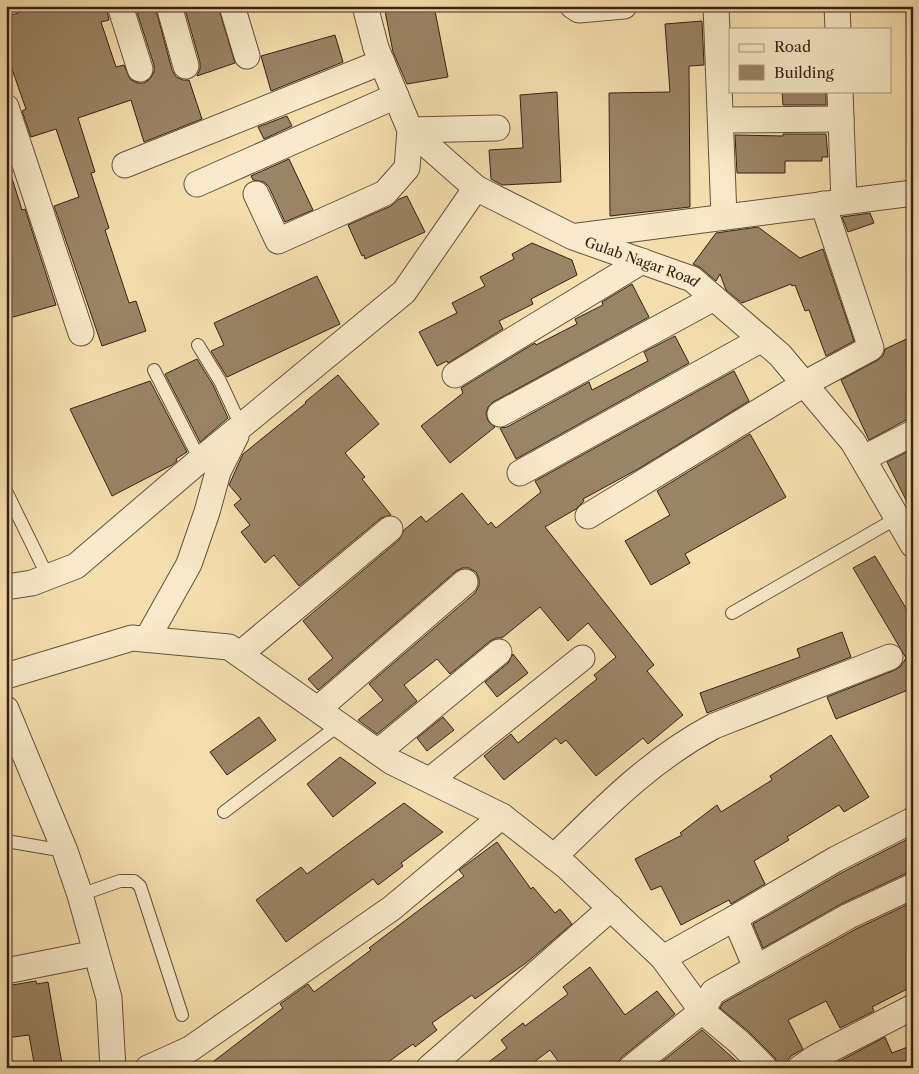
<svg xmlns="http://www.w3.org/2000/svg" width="919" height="1074" viewBox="0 0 919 1074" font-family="'Libre Caslon Text',serif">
  <rect width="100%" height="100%" fill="#f5dfae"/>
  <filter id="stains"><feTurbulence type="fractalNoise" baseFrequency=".004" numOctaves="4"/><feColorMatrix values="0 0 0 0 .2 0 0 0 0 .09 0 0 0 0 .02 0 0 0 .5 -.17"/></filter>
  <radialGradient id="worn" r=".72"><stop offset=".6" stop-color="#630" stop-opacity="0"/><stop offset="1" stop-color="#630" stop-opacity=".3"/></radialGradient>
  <!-- building -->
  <path fill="#9a8466" stroke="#382117" d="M39,6H106L109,20L101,22L116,67L124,65L130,79L137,83H144L150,79L154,72V65L135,6H155L172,70L176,77L183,80H189L202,119L144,142L131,100L78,118L95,172L91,173L109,228L105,230L129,303L136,301L146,331L102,346L54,206L79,197L56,129L31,137L22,111L26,109L6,52V17Z
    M184,6H218L235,63L197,76L200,69V62Z
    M384,6H434L448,77L407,84L393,52Z
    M702,21L704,65L689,66L690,207L610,216L609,93L670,92L665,24Z
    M335,35L343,62L271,91L261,56Z
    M782,91H826V105H783Z
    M557,92L561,182L502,185L491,179L489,150L523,148L520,95Z
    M287,116L292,126L264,139L258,127Z
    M783,134H826L828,157H822V161H785V173H737L735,135L783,136Z
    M289,159L313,210L285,222L269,187L264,182L253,180L251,176Z
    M6,172H10L22,210L25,209L56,305L6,319Z
    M407,196L425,232L365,259L364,255L362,256L348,225L391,206L399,199Z
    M870,213L874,223L848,232L842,217Z
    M758,227L800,258L823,249L854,341L826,356L809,310L805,311L795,285L792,286L791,284L742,303L726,290L720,274L716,281L701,268L693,264L716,233Z
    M532,243L572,260L577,275L531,299L533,304L499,321L503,329L448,363L447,361L437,366L419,332L457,313L452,303L485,286L480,277L514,259L512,254Z
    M317,276L340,324L227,377L211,351L224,345L214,323Z
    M632,284L649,317L493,402L488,407L486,414L488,421L495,427L450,463L421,426L463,393L461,388L535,343L536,345L577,324L575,319L603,305L602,302Z
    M675,336L689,363L516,459L500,428L507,427L589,382L592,390L648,361L644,352Z
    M913,336V419L906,420L869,440L841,380L878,360L883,356L885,349Z
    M197,359L213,385L228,418L200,442L165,374Z
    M734,371L749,401L638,469L583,499L584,501L576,509L545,527L654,665L647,671L683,715L648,744L643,738L596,776L566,740L561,744L556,738L504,780L484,756L511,734L518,743L597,679L594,675L616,657L588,623L568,641L540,607L502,638H496L490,641L450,674L437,659L404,685L417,701L377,734L358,720L383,700L369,684L475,593L479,586V579L476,572L469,568H462L456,571L318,690L308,679L333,658L303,621L399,540L404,530L421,516L426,522L462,493L488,525L491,522L496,528L541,492L535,481Z
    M338,375L379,424L345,453L365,477L362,479L391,515L381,518L299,586L274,555L265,563L241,532L250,525L234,505L241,499L229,485L243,454L306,403L305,402Z
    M150,381L187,452L176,459L177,461L172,465L112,496L70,409Z
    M750,434L786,497L685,554L690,563L651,585L625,541L670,515L657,491Z
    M913,449V514L887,462Z
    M875,556L913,620V688L836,719L827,697L895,670L901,666L906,658L853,568Z
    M842,632L851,657L707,713L700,693L800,657L797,649Z
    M513,654L528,673L497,697L485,682L508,663Z
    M259,717L276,740L227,775L210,752Z
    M443,717L454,730L427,751L417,738Z
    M831,735L869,797L844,812L839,805L787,837L789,840L754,861L765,884L731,904L729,900L681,925L661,886L651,890L635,859L682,835L680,833L717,805L721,812L772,780L770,776Z
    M340,757L376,783L333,817L307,784Z
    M404,803L443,832L401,863L403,866L378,885L373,879L286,942L256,900L301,867L307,874Z
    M910,838L913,842V872L907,873L843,903L763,948L753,924L843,872Z
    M497,842L531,889L533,887L555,913L560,909L572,924L526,963L475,999L472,995L432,1023L437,1030L415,1047L413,1044L380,1068H205L283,1008L280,1004L308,984L314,992L371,950L369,948L464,876L459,870Z
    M913,902V986L872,1007L874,1011L840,1028L826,1001L788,1020L803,1049L791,1056L787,1061L786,1068H779L775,1058L748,1031L720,1008L723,1003L856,929Z
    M590,967L625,1015L657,991L675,1014L622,1057L618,1062L617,1068H563L550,1050L526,1068H481L507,1048L501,1040L523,1023L525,1026L568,994L563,987Z
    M36,981L37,984L48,982L62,1064L35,1068L29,1035L6,1038V986Z
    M702,1030L744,1068H654Z
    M885,1037L892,1053L913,1045V1068H827Z"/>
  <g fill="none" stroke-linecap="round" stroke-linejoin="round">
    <!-- service casing -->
    <g stroke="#67503d" stroke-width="14">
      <path id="service" d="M198,345L220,381L241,426
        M154,370L200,460
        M6,491L48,577
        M732,613L897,518
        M224,812L339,725
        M6,841L65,851
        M80,895L120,881H134L140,886L182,1015"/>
    </g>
    <!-- minor casing -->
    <g stroke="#67503d" stroke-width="27">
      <g id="minor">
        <path d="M120,6L140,69"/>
        <path d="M169,6L186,66"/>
        <path d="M232,6L247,56"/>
        <path id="s1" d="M365,6L376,48L410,130L476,188L573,237L692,279L780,355L853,442L913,545"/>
        <path d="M573,6L579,10L624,6"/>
        <path d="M716,6L724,217"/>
        <path d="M837,6L838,29"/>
        <path d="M840,91L844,202"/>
        <path d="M6,107L81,333"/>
        <path d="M721,120L841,119"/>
        <path d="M125,165L382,62"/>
        <path d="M197,184L396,96"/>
        <path d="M256,194L278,241L385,193L407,168L410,130L497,128"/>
        <path d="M578,236L913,193"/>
        <path d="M455,375L642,261"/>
        <path d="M500,414L714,298"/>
        <path d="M864,458L913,433"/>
        <path d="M520,473L762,339"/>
        <path d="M588,516L804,384L871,348L823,204"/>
        <path d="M6,587L32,583L76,566L200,460L404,292L476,188"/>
        <path d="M147,639L189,564L207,512L218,472L236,436"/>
        <path d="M240,654L390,529"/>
        <path d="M6,676L132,638L229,647L392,762L502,816"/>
        <path d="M6,709L65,851L80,895L109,998L113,1068"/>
        <path d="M318,709L465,582"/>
        <path d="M378,752L499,652"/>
        <path d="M430,780L582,658"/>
        <path d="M554,857C605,807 650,760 714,726L890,657"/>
        <path d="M735,918L836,859L913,820"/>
        <path d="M663,958L735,918L756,968"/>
        <path d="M6,971L96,953"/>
        <path d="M148,1068L190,1049L392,908L502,816L567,867L663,958L702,1011L739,1042L765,1068"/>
        <path d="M429,1068L611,908"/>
        <path d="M631,1068L702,1011L713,992L849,916L913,886"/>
        <path d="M800,1068L816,1057L913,1007"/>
      </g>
    </g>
    <!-- service -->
    <use href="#service" stroke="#f8eaca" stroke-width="12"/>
    <!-- minor -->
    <use href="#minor" stroke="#f8eaca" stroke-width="25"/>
  </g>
  <g text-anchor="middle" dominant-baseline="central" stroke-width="4.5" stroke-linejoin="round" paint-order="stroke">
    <!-- street labels -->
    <g font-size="14" fill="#382117" stroke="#f8eaca">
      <text stroke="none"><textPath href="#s1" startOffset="402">Gulab Nagar Road</textPath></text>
    </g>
  </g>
  <!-- margin -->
  <rect width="919" height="1074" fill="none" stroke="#f5dfae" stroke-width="25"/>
  <rect x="8" y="8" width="904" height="1059" fill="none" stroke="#382117" stroke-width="2.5"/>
  <rect x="12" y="12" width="894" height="1049" fill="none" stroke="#382117"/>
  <!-- legend -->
  <rect x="729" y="28" width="162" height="65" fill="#f8eaca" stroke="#ab9a82"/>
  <rect x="739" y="44" width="25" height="8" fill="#f8eaca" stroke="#ab9a82"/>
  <text x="774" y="52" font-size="15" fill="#382117">Road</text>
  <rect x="739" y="65" width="25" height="15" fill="#9a8466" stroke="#ab9a82"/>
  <text x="774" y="78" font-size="15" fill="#382117">Building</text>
  <rect width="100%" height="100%" filter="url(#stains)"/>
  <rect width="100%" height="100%" fill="url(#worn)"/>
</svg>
